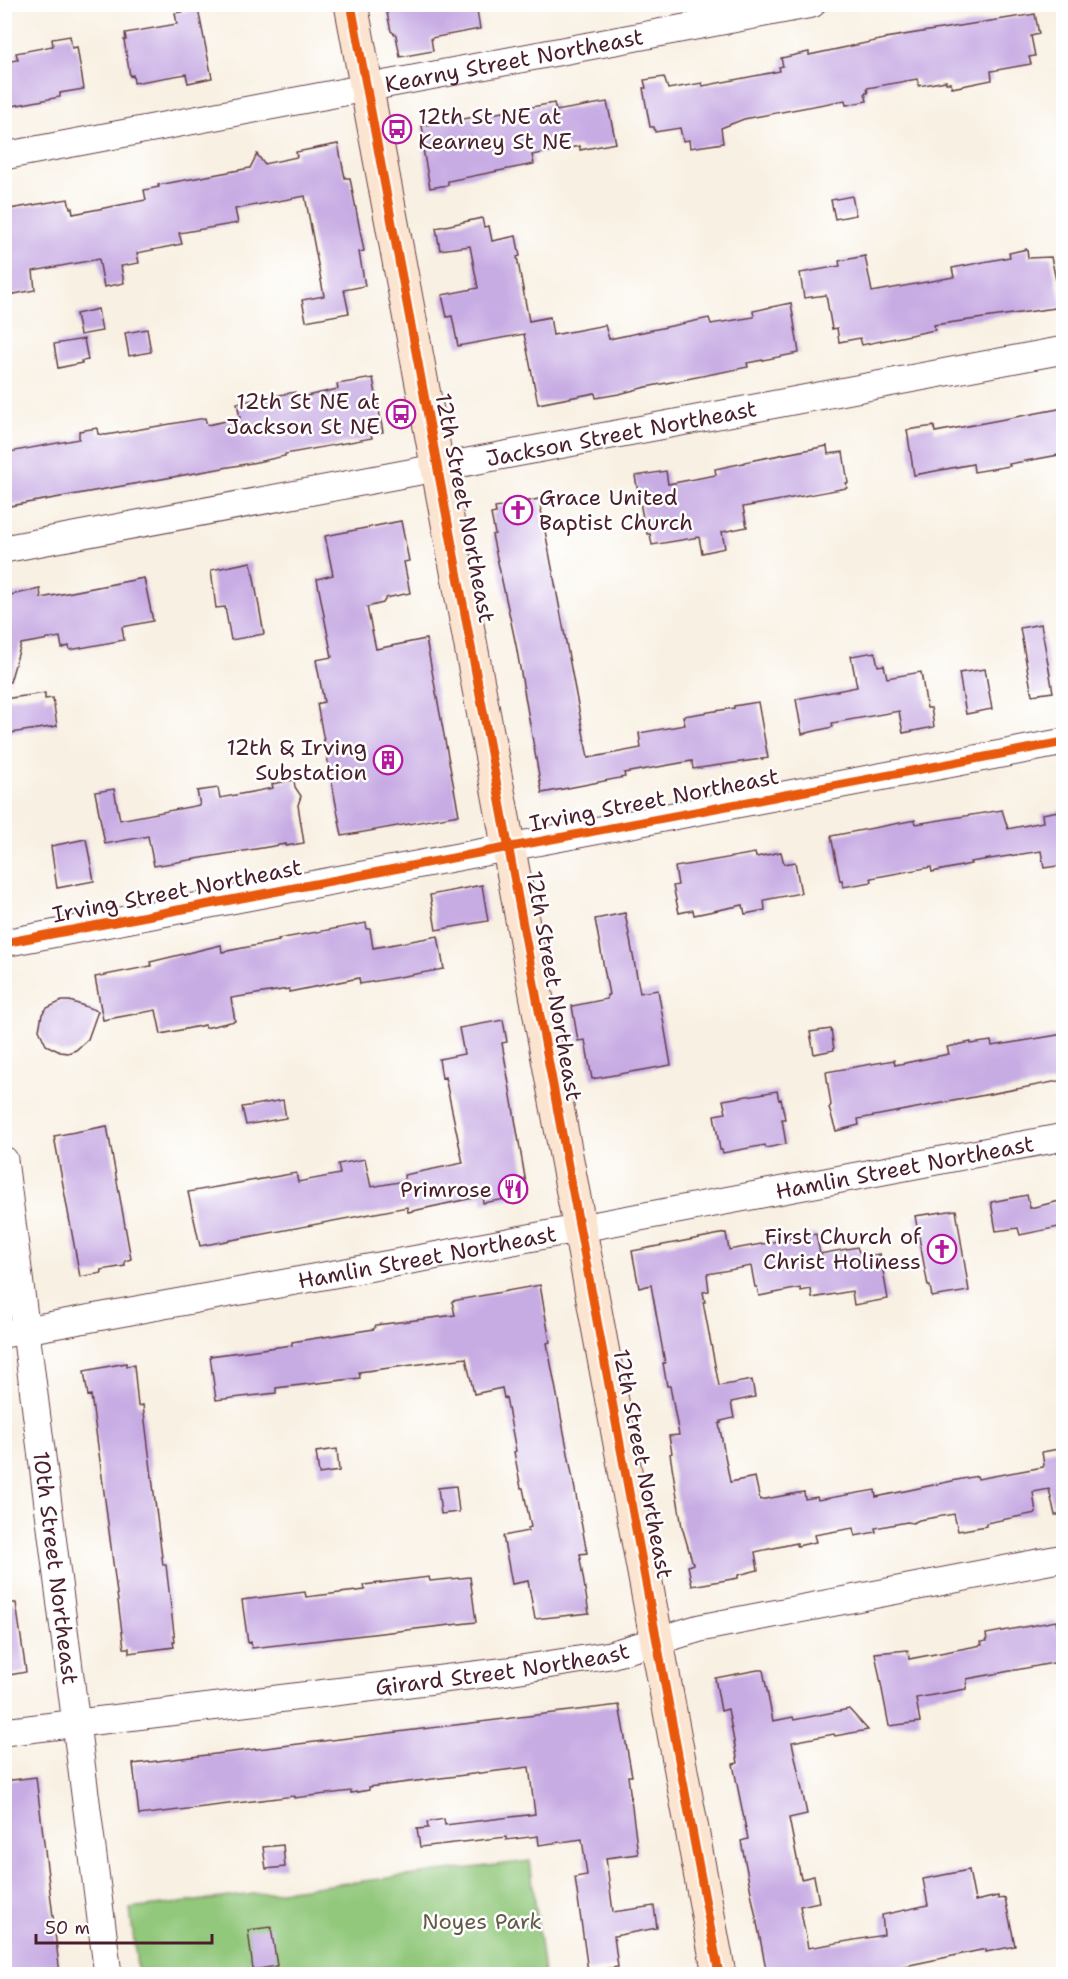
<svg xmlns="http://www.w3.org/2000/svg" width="1068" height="1979" viewBox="0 0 1068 1979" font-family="'Shantell Sans',sans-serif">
  <rect width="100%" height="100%" fill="#fff"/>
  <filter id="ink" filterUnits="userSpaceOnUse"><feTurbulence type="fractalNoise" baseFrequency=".0167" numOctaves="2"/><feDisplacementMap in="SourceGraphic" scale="12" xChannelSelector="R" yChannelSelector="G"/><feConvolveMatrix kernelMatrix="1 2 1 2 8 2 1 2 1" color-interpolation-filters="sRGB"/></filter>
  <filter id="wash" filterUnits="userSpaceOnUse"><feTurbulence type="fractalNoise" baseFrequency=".008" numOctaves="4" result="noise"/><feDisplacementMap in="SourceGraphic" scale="24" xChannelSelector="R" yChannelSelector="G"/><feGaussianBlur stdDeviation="1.35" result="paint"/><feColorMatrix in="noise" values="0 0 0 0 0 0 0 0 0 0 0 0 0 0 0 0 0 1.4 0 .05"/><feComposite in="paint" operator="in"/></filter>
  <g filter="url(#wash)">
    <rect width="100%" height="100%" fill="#f8f0e2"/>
    <!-- green -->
    <path fill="#92c87b" stroke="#6e7453" stroke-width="1.5" d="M530,1861L544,1974H138L130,1909Z"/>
    <g id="blocks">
      <!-- building -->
      <path fill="#c7abe3" d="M385,4H476L480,29L431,38L433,51L400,57L396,35L391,31Z
        M198,9L212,78L188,83L186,74L134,83L133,75L130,76L124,40H126L125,33L177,24L175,13Z
        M1035,14L1039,34L1031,36L1035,56L1029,57L1031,64L991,71L992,80L952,88L951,83H946V81L919,86L917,79L867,88L868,93H865L867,101L846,105L845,100L744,119L721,128L723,143L690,148L689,140L683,141L680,128L655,132L654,127H650L643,88H646L644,80L664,77L668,89L702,83L703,86L780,71L779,67L783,66L781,58L809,52V55L885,39V38Z
        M70,36L72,48L77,47L84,89L60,93V97L12,106L4,62L18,60L16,53L53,46L52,39Z
        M607,102L616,143L580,150V146L532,155L534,164L448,181V185L430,188L423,149L426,148L422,126L554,103L556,111Z
        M338,144L345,178H350L364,251L359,252L365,286L344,290L349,313L306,321L302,300L324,296L305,196L235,209L238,223L179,233L182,244L137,253L139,263L121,266L124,283L104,287L99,259L33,271L35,290L4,296V210L68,199L70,208H72L73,214L146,200L144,190L159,187L158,185L250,168L257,154L264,164L297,157L296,152Z
        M852,196L856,215L835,219L831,200Z
        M482,218L484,227L489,226L492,241L516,236L520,256L517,257L529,321L550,317L553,335L605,325L609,339L709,318L711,324L754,317L753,311L791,303L799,353L747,363L748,367L646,387L619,394L596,398L595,393L538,404L524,334L458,346L452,316L447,317L442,295L478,288L470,246L440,250L436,228Z
        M1027,249L1028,258L1051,257L1062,307L934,325L935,330L862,345L860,338L839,342L837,328L832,329L826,295L804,298L800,273L840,266L839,261L865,256L872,292L954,277L952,268L1010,257L1009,253Z
        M98,309L102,331L80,335L76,314Z
        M147,329L151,352L129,356L125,333Z
        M84,339L88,360L81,361L82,363L58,368L54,344Z
        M373,378L383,432L371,434L372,438L285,454V456L257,462L4,507V453L79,439V431L97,428L98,434L106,435L205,418L207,425L240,418L237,403L295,392L297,398L338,389L337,384Z
        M1064,408V454L1009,464L1010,466L974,472L973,464L914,475L907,430L934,426L935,432Z
        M827,446L828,454L843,452L848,483H846L847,488L743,507L747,527L722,532L725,548L702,553L699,537L652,545L650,534H647L643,518L635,476L666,471L668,484L716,475L715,469L744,463V462Z
        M539,499L588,758L641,748L639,733L685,725L683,716L734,708V706L758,702L768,758L693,769L692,761L624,773L625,777L542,793L516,645L492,535L495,534L491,514L496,513L495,508Z
        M401,521L409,561L404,562L410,593L386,598L383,603L367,607L376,649L426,639L459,815L342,836L317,704L324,702L316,660L332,657L317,579L333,575L325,536Z
        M251,562L264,634L231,640L225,607L216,608L211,570Z
        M144,578L153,621L122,627L124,640L70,650L69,646L62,648L60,637L21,644L10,682L4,681L5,596L40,589L41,598Z
        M1041,624L1053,692L1032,695L1020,628Z
        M875,652L878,666L884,665L887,678L921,672L927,708H931L934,727L903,733L899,711L832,723L833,727L802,734L796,699L857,687L851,656Z
        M985,669L992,709L966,714L959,673Z
        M45,693V699L53,698L57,726L4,734V699Z
        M294,780L295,787L301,796L298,805L304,843L286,846V844L154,866L148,836L105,844L95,792L114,789L120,820L200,805L197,791L218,788L220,798L273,788L272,784Z
        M1002,810L1008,829L1043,822L1042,814L1064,810V865L1044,868L1041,851L970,862L971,864L932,872L931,867L871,878L872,882L843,887L842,880L840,881L831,836L915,820L916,824Z
        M86,839L94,881L57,888L51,846Z
        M781,852L784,864L795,862L801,893L764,900L765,910L745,914L743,905L694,915L693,910L679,913L673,886L678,885L675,867L755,853L756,857Z
        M482,885L488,921L436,930L430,895Z
        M625,913L640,993L658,990L671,1065L592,1079L585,1040L578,1041L572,1006L607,999V995H609L595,919Z
        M366,923L367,929H370L373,948L438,936L444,969L360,984L359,978L289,992V989L231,998L235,1021L205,1028V1025L161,1034L156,1010L103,1020L95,977L151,966L150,962L221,945L222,952L279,941L278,939Z
        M62,1001H70L98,1011L88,1039L76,1050L68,1053L60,1052L46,1045L39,1030L42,1014L47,1008Z
        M503,1020L507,1042L502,1043L528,1195L483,1203L482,1196L408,1212L407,1207L200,1246L188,1192L296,1173L298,1182L340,1174L338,1164L365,1159L371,1187L405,1181L404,1175L463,1163L445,1077L442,1078L439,1059L464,1054L459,1028Z
        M831,1029L834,1050L814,1054L810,1032Z
        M1064,1034V1080L858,1119L859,1125L836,1131L829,1108L831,1105L826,1072L894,1060L895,1065L949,1054L947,1047L971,1042V1044L991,1041L992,1046Z
        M777,1091L779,1100L781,1099L785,1119H782L786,1144L766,1148L765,1145L723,1153L722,1150H720L714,1115L726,1113L723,1100Z
        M283,1100L286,1118L246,1125L242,1107Z
        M107,1126L131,1259L125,1261V1266L101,1270L102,1273L80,1277L54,1136Z
        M1027,1195L1030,1208L1064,1200V1226L1020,1235L1018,1228L996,1231L991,1202Z
        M956,1210L969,1291L932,1297L930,1286H928L915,1216Z
        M726,1233L729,1250L816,1234L820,1254L857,1247L859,1252L863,1251L864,1257L880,1254L888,1299L854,1305L852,1291L812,1298L811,1289L801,1291L800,1288L759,1296L757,1287H755L751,1266L707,1274L709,1291L703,1292L705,1302H703L719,1386L752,1380L755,1397L731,1402L734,1418L721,1421V1423L719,1424L730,1482L755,1477L760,1500L804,1492L805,1499L817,1497L818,1500L875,1490L876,1497L957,1480L977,1476L978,1479L1043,1467L1044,1465L1042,1452L1064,1448V1515H1055L1049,1489L1033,1492L1036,1513L986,1523V1526L958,1531L954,1514L919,1520L913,1523L907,1522L875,1528L876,1532L855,1536L853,1528L814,1535L816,1542L797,1546V1543L755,1552L758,1570L738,1575V1578L692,1586L688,1566L693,1564L682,1527L670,1454L672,1453L669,1436L679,1435L670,1386H667L663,1363H665L651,1285L639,1288L632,1251Z
        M540,1285L550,1342L547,1343L587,1553L580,1554L581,1559H580L589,1613L535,1619L528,1581L512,1584L503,1536L528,1531V1528L531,1527L523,1488H521L514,1452L516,1451L506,1397L504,1398L502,1388L474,1394L466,1358L359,1372L360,1378L276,1388V1393L216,1400L210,1356L292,1345V1342L374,1329L376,1325L455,1315L452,1301Z
        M126,1363V1366L134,1365L138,1406L143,1405L163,1565H166L175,1642H173L174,1647L129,1653V1648H124L100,1461L91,1395L88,1396L84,1371Z
        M337,1449L339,1471L319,1474L316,1452Z
        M456,1486L459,1512L441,1514L438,1488Z
        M429,1577L430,1581L470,1577L476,1622L252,1648L251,1642L248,1643L242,1600L305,1592L306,1597L365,1590L364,1585Z
        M4,1603H16L26,1672L4,1676Z
        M1056,1621L1064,1661L967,1679L966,1689L916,1698L920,1722L889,1726L875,1653L908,1650L909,1659L982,1645L981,1642L987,1641L986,1634Z
        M758,1670H763L773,1721L793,1717L794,1720L849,1709L868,1730L835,1736L834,1734L792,1742L807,1814L789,1818L801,1879L814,1876L819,1902L800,1906L808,1948L884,1935L882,1915L928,1905L923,1879L969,1870L975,1901L998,1896V1899L1005,1898L1015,1946L986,1952V1949L867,1974H767L741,1841L748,1839L733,1764L738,1763L728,1709L721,1711L715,1678Z
        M619,1705L632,1776H628L638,1854L606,1858L613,1912L654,1906L657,1928L614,1936L618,1967L588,1971L575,1877L587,1875L582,1839L539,1845L538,1836L506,1840V1837L420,1847L417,1829L428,1828L427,1822L444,1819L445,1825L535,1814L529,1767L369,1787V1790L351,1793V1791L294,1798V1796L139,1815L133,1764Z
        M36,1777L60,1974H4V1781Z
        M283,1845L285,1867L266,1869L263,1847Z
        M271,1927L277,1966L253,1970L248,1930Z"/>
    </g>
  </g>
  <g filter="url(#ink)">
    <use href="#blocks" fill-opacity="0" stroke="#643e46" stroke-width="1.5"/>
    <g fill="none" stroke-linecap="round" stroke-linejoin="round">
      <!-- street casing -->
      <g stroke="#643e46" stroke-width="29">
        <g id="street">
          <path id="s1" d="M4,156L812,4"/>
          <path id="s2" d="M4,549L1064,350"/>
          <path d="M4,943L1064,742"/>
          <path id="s3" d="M4,1160L108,1974"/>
          <path id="s4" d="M4,1334L439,1255L1064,1137"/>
          <path id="s5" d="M4,1732L508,1671L610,1655L700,1628L1064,1558"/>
        </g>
      </g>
      <!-- secondary casing -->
      <g stroke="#643e46" stroke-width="35">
        <path id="secondary" d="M351,4L719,1974"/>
      </g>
      <!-- street -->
      <use href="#street" stroke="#fff" stroke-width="27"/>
      <!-- secondary -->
      <use href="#secondary" stroke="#fce5d0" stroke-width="33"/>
      <!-- cycleway casing -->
      <g stroke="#fff" stroke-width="13">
        <path id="cycleway" d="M351,4L719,1974
          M4,943L1064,742"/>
      </g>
      <!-- cycleway -->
      <use href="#cycleway" stroke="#e8590c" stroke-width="9"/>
    </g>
  </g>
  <!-- icons -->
  <defs>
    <g id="bus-ring" transform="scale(1.5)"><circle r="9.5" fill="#fff" stroke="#b5179e" stroke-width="1.5"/><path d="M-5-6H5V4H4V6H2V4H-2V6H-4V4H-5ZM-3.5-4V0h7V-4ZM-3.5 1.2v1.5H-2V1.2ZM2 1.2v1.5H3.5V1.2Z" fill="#b5179e"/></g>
    <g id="church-ring" transform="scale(1.5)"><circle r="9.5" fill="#fff" stroke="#b5179e" stroke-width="1.5"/><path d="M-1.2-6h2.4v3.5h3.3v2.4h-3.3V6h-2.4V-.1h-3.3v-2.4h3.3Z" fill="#b5179e"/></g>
    <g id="building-ring" transform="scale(1.5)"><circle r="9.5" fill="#fff" stroke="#b5179e" stroke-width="1.5"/><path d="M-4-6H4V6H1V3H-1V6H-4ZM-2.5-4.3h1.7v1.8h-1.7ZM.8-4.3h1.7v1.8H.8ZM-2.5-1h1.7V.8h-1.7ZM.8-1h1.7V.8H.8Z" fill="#b5179e"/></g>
    <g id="restaurant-ring" transform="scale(1.5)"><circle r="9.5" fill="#fff" stroke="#b5179e" stroke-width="1.5"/><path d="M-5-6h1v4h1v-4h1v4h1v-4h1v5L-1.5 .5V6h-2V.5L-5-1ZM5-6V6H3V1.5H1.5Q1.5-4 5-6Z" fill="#b5179e"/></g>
  </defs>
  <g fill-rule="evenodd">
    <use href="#bus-ring" x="397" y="129"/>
    <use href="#bus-ring" x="401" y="414"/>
    <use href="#church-ring" x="518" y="510"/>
    <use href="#building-ring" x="388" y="760"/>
    <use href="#restaurant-ring" x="513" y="1189"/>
    <use href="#church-ring" x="942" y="1249"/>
  </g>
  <g text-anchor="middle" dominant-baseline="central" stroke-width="5" stroke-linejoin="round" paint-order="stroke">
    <!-- street labels -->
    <g font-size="22" fill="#4a1f2b" stroke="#fff">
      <text stroke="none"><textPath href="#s1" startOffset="519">Kearny Street Northeast</textPath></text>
      <text stroke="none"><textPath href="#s2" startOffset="628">Jackson Street Northeast</textPath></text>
      <text transform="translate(465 508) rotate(79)">12th Street Northeast</text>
      <text transform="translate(654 800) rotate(-11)">Irving Street Northeast</text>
      <text transform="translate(177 891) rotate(-11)">Irving Street Northeast</text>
      <text transform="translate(554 986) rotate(80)">12th Street Northeast</text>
      <text stroke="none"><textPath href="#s4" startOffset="916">Hamlin Street Northeast</textPath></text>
      <text stroke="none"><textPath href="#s4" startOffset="430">Hamlin Street Northeast</textPath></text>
      <text transform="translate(643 1464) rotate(79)">12th Street Northeast</text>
      <text stroke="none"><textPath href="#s3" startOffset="411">10th Street Northeast</textPath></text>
      <text stroke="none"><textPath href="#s5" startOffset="502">Girard Street Northeast</textPath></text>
    </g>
    <!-- poi labels -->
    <g font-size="22" fill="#4a1f2b" stroke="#fff" text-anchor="end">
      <text x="418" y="116" text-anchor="start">12th St NE at<tspan x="418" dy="25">Kearney St NE</tspan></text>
      <text x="380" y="401">12th St NE at<tspan x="380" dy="25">Jackson St NE</tspan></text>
      <text x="539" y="497" text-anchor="start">Grace United<tspan x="539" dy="25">Baptist Church</tspan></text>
      <text x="367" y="747">12th &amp; Irving<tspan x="367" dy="25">Substation</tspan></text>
      <text x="492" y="1189">Primrose</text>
      <text x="921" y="1236">First Church of<tspan x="921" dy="25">Christ Holiness</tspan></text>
    </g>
    <!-- park labels -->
    <g font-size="22" fill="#635a47" stroke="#fff">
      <text x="482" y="1921">Noyes Park</text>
    </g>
  </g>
  <!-- margin -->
  <rect width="1068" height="1979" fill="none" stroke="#fff" stroke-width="24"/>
  <!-- scale -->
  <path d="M36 1934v9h176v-9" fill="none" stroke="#4a1f2b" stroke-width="3"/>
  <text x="45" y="1934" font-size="18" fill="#4a1f2b" stroke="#ffffff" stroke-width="4.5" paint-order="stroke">50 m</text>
</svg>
